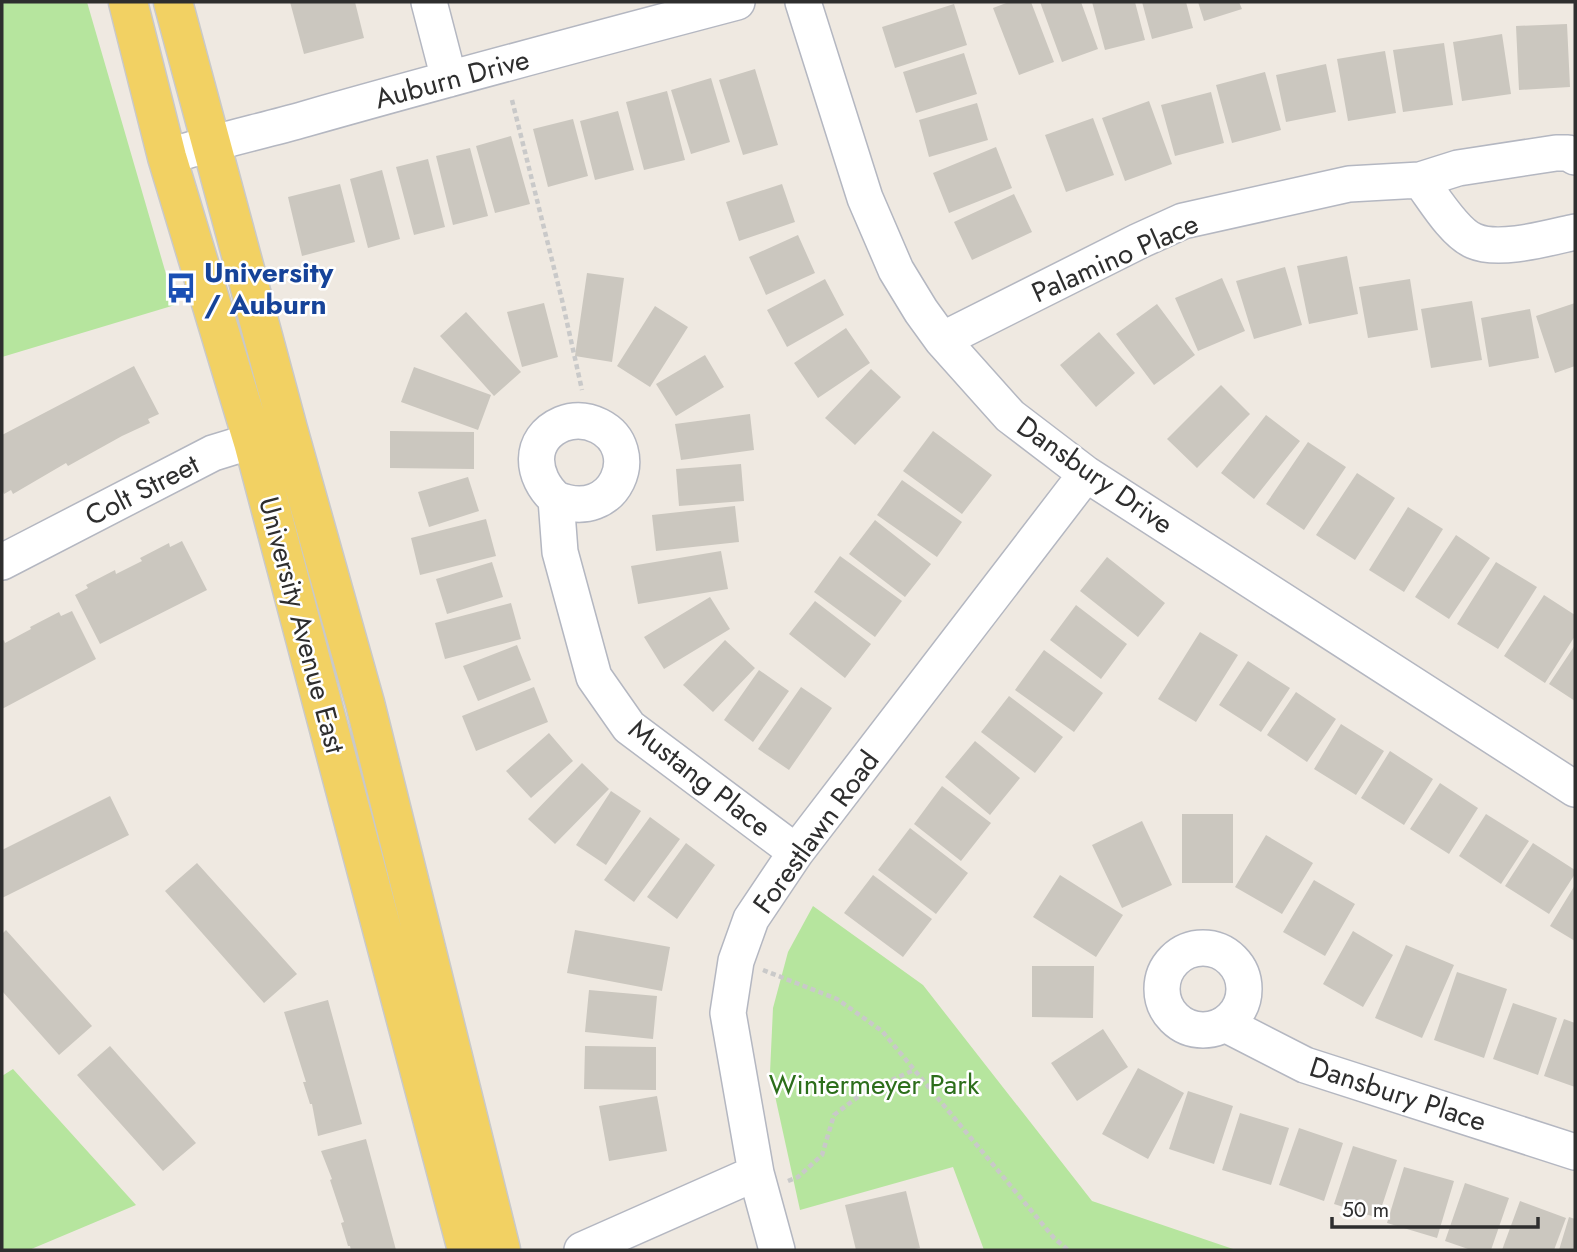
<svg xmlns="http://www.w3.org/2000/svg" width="1577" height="1252" viewBox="0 0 1577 1252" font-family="Jost,sans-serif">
  <rect width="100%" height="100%" fill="#efe9e1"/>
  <!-- green -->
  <path fill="#b6e59e" d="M2,2H87L175,305L2,357Z
    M813,906L923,985L1092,1201L1236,1250H984L953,1167L800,1210L770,1073L773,1008L788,952Z
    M13,1069L136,1205L29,1250H2V1076Z"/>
  <!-- building -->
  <path fill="#cbc7bf" d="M290,2H355L364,38L304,54Z
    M1009,2H1031L1054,62L1019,75L993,8Z
    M1040,2H1081L1098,49L1062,62Z
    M1092,2H1135L1145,40L1105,50Z
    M1142,2H1186L1193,28L1152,39Z
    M1198,2H1239L1242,9L1204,21Z
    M954,4L967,45L895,68L882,27Z
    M1567,24L1570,87L1519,90L1516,26Z
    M1502,34L1511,94L1462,101L1453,42Z
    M1444,43L1453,105L1403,112L1393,50Z
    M1385,51L1396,113L1348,121L1337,59Z
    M964,53L977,94L916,113L903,72Z
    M1326,64L1336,112L1286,122L1276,75Z
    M755,69L778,145L743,155L719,80Z
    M1265,72L1281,130L1232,143L1216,85Z
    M711,78L730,142L691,154L671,90Z
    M667,91L685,160L644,170L626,102Z
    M1211,92L1224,143L1175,156L1161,105Z
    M1149,101L1172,164L1125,181L1102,118Z
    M977,103L988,140L929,157L919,120Z
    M618,111L634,170L595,180L580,121Z
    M1093,118L1114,175L1066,192L1045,135Z
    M573,119L588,176L548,187L533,129Z
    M511,136L530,204L495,213L476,146Z
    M996,147L1012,188L949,213L933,173Z
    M470,148L488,216L453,225L436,156Z
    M428,159L445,227L414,235L396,167Z
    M382,170L400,239L368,248L350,179Z
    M340,184L355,242L302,256L288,197Z
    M782,184L795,222L739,241L726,202Z
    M1014,194L1032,232L972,260L954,222Z
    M798,235L815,273L766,295L749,257Z
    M1347,256L1358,314L1309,324L1297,266Z
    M1285,267L1302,325L1254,339L1236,281Z
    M587,273L624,278L612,362L575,356Z
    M1222,278L1245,331L1198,351L1175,298Z
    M825,279L844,315L787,347L767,310Z
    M1410,279L1418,330L1368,338L1359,287Z
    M1472,301L1482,360L1431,368L1421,309Z
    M544,303L558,357L522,367L507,312Z
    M1575,303V366L1555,373L1536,316Z
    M1157,304L1195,355L1154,385L1116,334Z
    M655,306L688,327L650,387L617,366Z
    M1530,309L1539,358L1489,367L1481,318Z
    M466,312L521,372L494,396L440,336Z
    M846,328L870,363L818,398L794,363Z
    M1099,332L1135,373L1096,407L1060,365Z
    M705,355L724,387L676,416L656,384Z
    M134,366L159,414L148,419L150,423L122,436L68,466L66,463L13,494L11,490L4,494L2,490V435Z
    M414,367L491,395L478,430L401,402Z
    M871,369L901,397L855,445L825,418Z
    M1221,385L1250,414L1197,468L1167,439Z
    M750,414L754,450L681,460L675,424Z
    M1266,415L1300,441L1254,499L1221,473Z
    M390,431L474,432V469L390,468Z
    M933,431L992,475L962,514L903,471Z
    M1308,442L1346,467L1304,530L1266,504Z
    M741,464L744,501L679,506L676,469Z
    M1357,473L1395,498L1355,560L1316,535Z
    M468,477L479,511L429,527L418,492Z
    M902,480L962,522L937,557L877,515Z
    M735,506L739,542L656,551L652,515Z
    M1408,507L1443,529L1404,592L1369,570Z
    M486,519L496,556L420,575L411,538Z
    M875,520L931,564L905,597L849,554Z
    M1456,535L1490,558L1449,619L1415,597Z
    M182,541L207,590L100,644L75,595L88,588L86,585L115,570L116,574L142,561L140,558L169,543L170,547Z
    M721,551L728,589L638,604L631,566Z
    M840,556L902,601L875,637L814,592Z
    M1107,557L1165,603L1138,637L1080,591Z
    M492,562L503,597L447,614L436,579Z
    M1496,562L1537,587L1498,649L1457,624Z
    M1544,595L1575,615V636L1545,683L1504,656Z
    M710,597L730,629L664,669L644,637Z
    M815,601L871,644L845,678L789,634Z
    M511,603L521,639L445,659L435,623Z
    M1076,605L1127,644L1101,679L1050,640Z
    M72,611L96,659L2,709V641L4,640L5,643L31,629L30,627L59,612L61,616Z
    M1200,632L1238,655L1196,722L1158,699Z
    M725,640L755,668L713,712L683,685Z
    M517,645L531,680L478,701L463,666Z
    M1575,645V701L1549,684Z
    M1044,650L1103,693L1074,732L1015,690Z
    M1248,661L1290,688L1261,732L1219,705Z
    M759,670L789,691L753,742L724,720Z
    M534,687L548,722L476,751L462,716Z
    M801,687L832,708L789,770L758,749Z
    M1296,692L1336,719L1307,762L1267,735Z
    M1009,696L1063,737L1035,773L981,732Z
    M1341,724L1384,751L1356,795L1314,769Z
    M549,733L573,761L531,798L506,771Z
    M975,741L1020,778L990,815L945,777Z
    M1390,751L1433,779L1404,825L1361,798Z
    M582,763L609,789L555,844L528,819Z
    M1440,783L1478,808L1449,854L1410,829Z
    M942,786L991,823L961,861L914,824Z
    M611,791L641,811L606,865L576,845Z
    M110,796L129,835L2,898V850Z
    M1182,814H1233V883H1182Z
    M1486,814L1529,841L1501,884L1459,856Z
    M650,817L680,839L634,902L604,880Z
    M1142,821L1172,885L1122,908L1092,845Z
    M910,828L968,873L936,914L878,870Z
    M1266,835L1313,863L1282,914L1235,887Z
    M686,843L715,865L677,919L647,897Z
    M1533,843L1575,870V874L1549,914L1505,886Z
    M197,863L297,974L264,1003L165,891Z
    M873,875L932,919L903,957L844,913Z
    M1060,875L1123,915L1096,957L1033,917Z
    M1314,880L1355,904L1325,956L1283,932Z
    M1575,885V941L1550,926Z
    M6,930L92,1026L59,1055L2,991V934Z
    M575,930L670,947L662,991L567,973Z
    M1353,931L1393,955L1363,1007L1323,984Z
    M1406,945L1454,965L1422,1038L1375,1018Z
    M1032,966H1094L1093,1018L1032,1017Z
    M1457,972L1507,989L1484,1058L1434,1040Z
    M589,990L657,996L653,1039L585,1032Z
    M328,1000L362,1124L318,1136L312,1104H310L303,1082H306L284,1012Z
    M1513,1003L1557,1018L1538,1075L1493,1059Z
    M1564,1019L1575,1023V1087L1544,1076Z
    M1103,1029L1128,1067L1077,1101L1051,1063Z
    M110,1046L196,1143L163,1171L77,1075Z
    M585,1046L656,1047V1090L584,1089Z
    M1138,1068L1184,1093L1148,1159L1102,1134Z
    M1188,1091L1233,1106L1214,1164L1169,1149Z
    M657,1096L667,1151L609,1161L599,1106Z
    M1240,1113L1289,1128L1271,1185L1222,1170Z
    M1299,1128L1343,1143L1324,1201L1279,1185Z
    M366,1139L396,1250H351L350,1246H348L341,1223L344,1222L330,1180L332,1179L321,1151Z
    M1353,1146L1397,1160L1378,1218L1334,1204Z
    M1404,1167L1454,1181L1437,1238L1387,1223Z
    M1465,1183L1509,1198L1491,1250H1471L1445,1241Z
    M906,1191L920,1248L909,1250H856L845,1205Z
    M1520,1201L1566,1218L1554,1250H1502Z
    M1569,1217L1575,1219V1250H1559Z"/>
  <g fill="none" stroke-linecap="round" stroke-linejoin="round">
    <!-- minor casing -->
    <g stroke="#b4b7c1" stroke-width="38">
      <path id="minor" d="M429,2L449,79
        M803,2L865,198L896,270L921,311L942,340L1010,416L1086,474L1575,789
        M167,157C212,142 259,132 305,119C449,78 593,40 737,2
        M1420,180C1433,197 1454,233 1474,241C1499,252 1548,238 1575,232
        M942,340L1139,241L1183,221L1349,184L1420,180L1458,168L1556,153H1568L1575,157
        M556,499C616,524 645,449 599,426C587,420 575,419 562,424C527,439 531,477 556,499L560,552L594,677L629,727L796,852
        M2,562L213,453L278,433
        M1162 989a41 41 0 1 1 82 0a41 41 0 1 1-82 0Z
        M1225,1024L1305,1065L1575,1152
        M582,1250L756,1173
        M777,1250L756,1173L728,1013L736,961L751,919L796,852L1086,474"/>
    </g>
    <!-- major casing -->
    <g stroke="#c9c9c9" stroke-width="41">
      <path id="major" d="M128,2L167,157L253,442L467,1250
        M173,2L288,429L365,703L501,1250"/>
    </g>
    <!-- path -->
    <path stroke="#c9c9c9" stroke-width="4.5" stroke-dasharray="5 3.5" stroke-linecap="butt" d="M512,100L562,300L582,390
      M763,970L837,999L882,1031L1054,1238L1068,1250
      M788,1181L798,1177L822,1155L834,1115L863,1093L914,1070"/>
    <!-- minor -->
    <use href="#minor" stroke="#fff" stroke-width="35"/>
    <!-- major -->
    <use href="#major" stroke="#f2d163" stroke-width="38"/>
  </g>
  <!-- icons -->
  <defs>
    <g id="bus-bare" transform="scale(2.415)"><path d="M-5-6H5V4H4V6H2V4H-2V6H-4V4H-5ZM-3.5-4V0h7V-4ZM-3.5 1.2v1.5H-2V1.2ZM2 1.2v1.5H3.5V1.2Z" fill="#1a4fb4" stroke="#fff" stroke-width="2.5" paint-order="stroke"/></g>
  </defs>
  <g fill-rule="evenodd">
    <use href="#bus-bare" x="181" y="288"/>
  </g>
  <g text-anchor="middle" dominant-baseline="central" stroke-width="5" stroke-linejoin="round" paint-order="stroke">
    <!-- street labels -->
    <g font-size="28" fill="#2e2e2e" stroke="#fff">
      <text transform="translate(452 79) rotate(-15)">Auburn Drive</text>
      <text transform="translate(1115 258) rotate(-24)">Palamino Place</text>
      <text transform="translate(1095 475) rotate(35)">Dansbury Drive</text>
      <text transform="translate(142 490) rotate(-27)">Colt Street</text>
      <text transform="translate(302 625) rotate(75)">University Avenue East</text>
      <text transform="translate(700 778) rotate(38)">Mustang Place</text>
      <text transform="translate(816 832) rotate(-54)">Forestlawn Road</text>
      <text transform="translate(1398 1094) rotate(18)">Dansbury Place</text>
    </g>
    <!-- transit labels -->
    <g font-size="28" font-weight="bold" fill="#164399" stroke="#fff" text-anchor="start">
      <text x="204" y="272">University<tspan x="204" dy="32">/ Auburn</tspan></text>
    </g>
    <!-- park labels -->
    <g font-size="28" fill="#2c6e1b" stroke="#fff">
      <text x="874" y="1084">Wintermeyer Park</text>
    </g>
  </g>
  <!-- border -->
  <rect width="1577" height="1252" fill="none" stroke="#2e2e2e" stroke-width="7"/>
  <!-- scale -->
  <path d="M1332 1217v10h206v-10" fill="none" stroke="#2e2e2e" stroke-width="3.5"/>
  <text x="1342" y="1217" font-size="21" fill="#2e2e2e" stroke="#ffffff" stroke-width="5" paint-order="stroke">50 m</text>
</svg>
